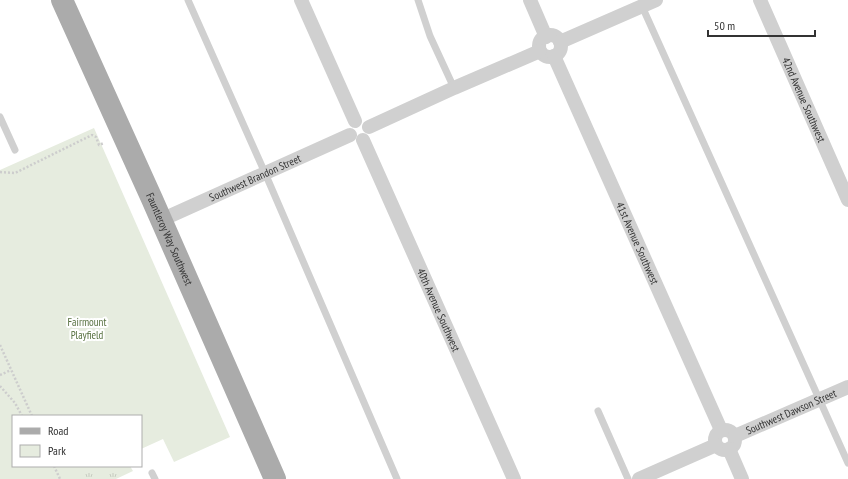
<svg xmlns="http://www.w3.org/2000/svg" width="848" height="479" viewBox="0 0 848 479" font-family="'PT Sans Narrow',sans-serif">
  <defs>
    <pattern id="grass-tufts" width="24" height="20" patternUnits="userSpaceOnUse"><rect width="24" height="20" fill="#e6ecdf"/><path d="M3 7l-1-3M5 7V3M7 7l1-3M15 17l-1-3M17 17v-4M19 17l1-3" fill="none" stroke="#c6cbc0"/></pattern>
  </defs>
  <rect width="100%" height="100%" fill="#fff"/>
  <!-- grass -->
  <path fill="url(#grass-tufts)" d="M58,466H130L133,471L116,479H64Z"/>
  <!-- park -->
  <path fill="#e6ecdf" d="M94,128L230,437L174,462L163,439L141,449V416H13V466H103L74,479H0V170Z"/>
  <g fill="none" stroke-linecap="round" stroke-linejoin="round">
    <!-- path -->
    <path stroke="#cdcdcd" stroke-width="2.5" stroke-dasharray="2 2" stroke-linecap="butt" d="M0,172L15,173L92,135L96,137L99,145L104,143
      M0,345L32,416
      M0,375L11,370
      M0,386L15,403L22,416
      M54,466L60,479"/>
    <!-- lane -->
    <path stroke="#d0d0d0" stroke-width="7" d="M188,0L265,173L397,479
      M418,0L430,36L454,88
      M641,4L848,463
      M0,117L15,150
      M598,411L628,479
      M152,473L155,479"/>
    <!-- street -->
    <g stroke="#d0d0d0" stroke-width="14">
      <path d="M301,0L355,121"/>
      <path d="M530,0L546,37"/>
      <path id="s1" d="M760,0L848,200"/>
      <circle cx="550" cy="46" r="11"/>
      <path d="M560,42L656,0"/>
      <path id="s2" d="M554,56L721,430"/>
      <path d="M369,127L454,88L540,51"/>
      <path id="s3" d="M363,140L514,479"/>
      <path id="s4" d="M161,220L350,135"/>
      <circle cx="725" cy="440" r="10"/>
      <path id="s5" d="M735,436L848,387"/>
      <path d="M729,449L742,479"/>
      <path d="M639,479L716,445"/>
    </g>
    <!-- primary -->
    <path stroke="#ababab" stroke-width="22" id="s6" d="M62,0L152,199L275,479"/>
  </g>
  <g text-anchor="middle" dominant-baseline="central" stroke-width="4" stroke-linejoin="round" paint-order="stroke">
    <!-- street labels -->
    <g font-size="11" fill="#333" stroke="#fff">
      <text stroke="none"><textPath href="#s1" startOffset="109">42nd Avenue Southwest</textPath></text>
      <text stroke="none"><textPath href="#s4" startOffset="103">Southwest Brandon Street</textPath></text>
      <text stroke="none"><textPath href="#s6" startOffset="262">Fauntleroy Way Southwest</textPath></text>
      <text stroke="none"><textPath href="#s2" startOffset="205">41st Avenue Southwest</textPath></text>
      <text stroke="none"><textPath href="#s3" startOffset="186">40th Avenue Southwest</textPath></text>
      <text stroke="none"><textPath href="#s5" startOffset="61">Southwest Dawson Street</textPath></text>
    </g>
    <!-- park labels -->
    <g font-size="11" fill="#56703f" stroke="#fff">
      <text x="87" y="322">Fairmount<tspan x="87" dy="13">Playfield</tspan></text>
    </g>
  </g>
  <!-- legend -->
  <rect x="12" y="415" width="130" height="52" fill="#ffffff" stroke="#adadad"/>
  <rect x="20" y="428" width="20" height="6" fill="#ababab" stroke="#adadad"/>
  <text x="48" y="435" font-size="12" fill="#333333">Road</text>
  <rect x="20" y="445" width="20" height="12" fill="#e6ecdf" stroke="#adadad"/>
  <text x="48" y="455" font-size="12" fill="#333333">Park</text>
  <!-- scale -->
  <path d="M708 30v6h107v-6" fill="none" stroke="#333333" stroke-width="2"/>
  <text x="714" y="30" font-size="12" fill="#333333" stroke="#ffffff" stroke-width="3" paint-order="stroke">50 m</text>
</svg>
